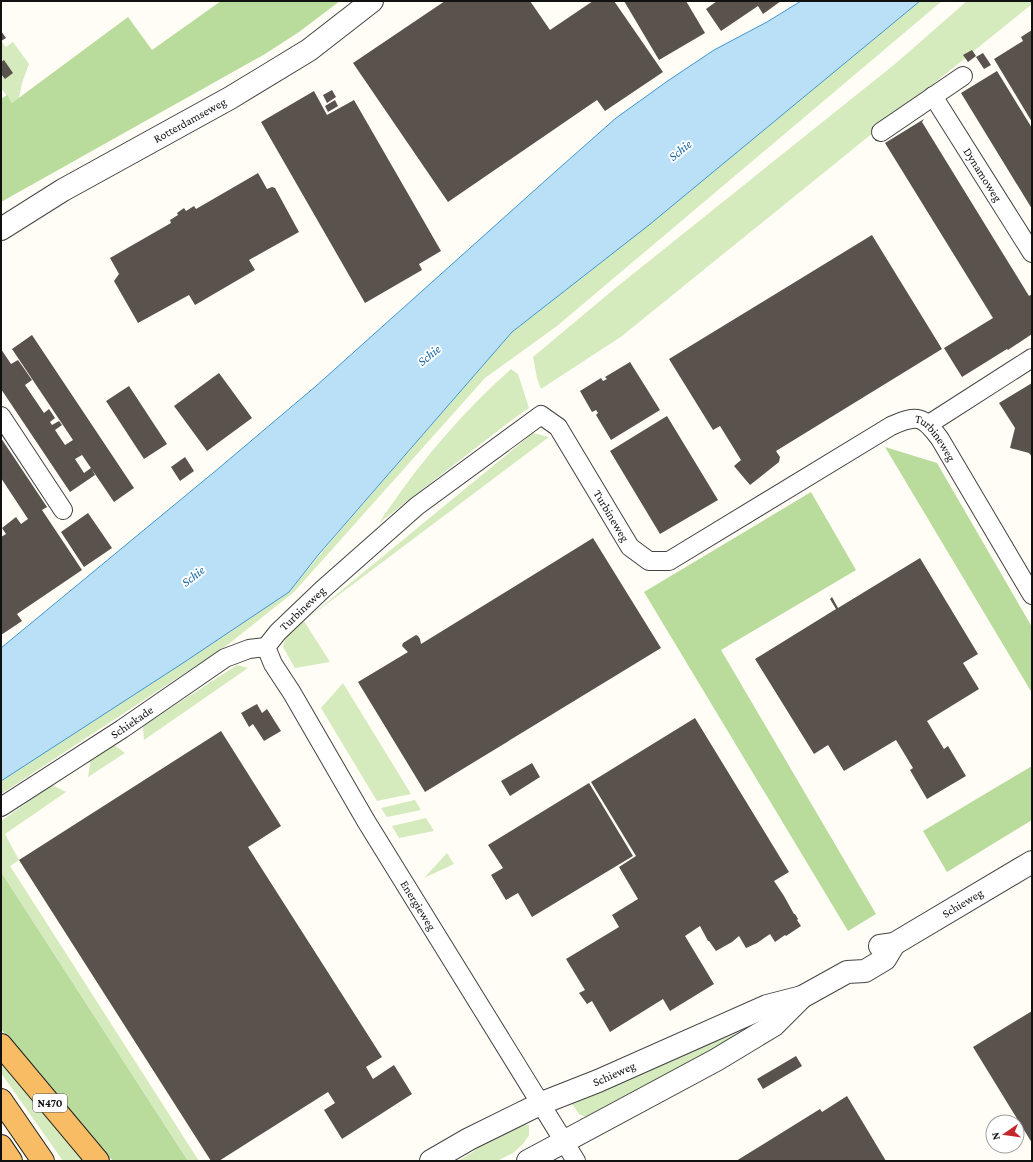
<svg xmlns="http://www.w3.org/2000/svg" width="1033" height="1162" viewBox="0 0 1033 1162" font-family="'Crimson Pro',serif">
  <rect width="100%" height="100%" fill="#fffdf5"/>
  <!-- green -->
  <path fill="#d5ebbd" d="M920,1H942L557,326L485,378L294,592L226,646L1,794V781L183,663L289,592L338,533L512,332L649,225Z
    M967,1H1032V4L622,336L541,389L537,378L533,357L613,290L895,64Z
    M2,42L6,47L13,42L29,64L22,83L19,98L12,103L1,88V43Z
    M511,369L518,374L529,408L513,419L379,523C416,467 460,414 511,369Z
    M533,433L549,437L304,621L330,662L295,668L283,647L286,636Z
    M237,665L248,668L144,740L143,726Z
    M343,683L411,794L377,801L321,708Z
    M113,744L125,753L88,777L91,758Z
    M52,785L66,792L5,834L19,860L10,866L199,1161H188L1,872V821Z
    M415,800L421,810L387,817L381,808Z
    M426,818L434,831L399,838L392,826Z
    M447,853L454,864L424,878Z
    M775,1018L589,1119L579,1114L572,1104L574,1099C640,1070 708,1046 775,1018Z
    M1,1051L89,1161H63L1,1073Z
    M516,1125H529V1135L523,1144L513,1153L497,1161H458L473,1152L491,1134Z"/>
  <!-- forest -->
  <path fill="#b9dc9c" d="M221,1H340L299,32L265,54L1,202V99L7,95L12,103L128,17L152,50Z
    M885,447L937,463L1032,627V693Z
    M811,492L856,570L721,650L876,914L848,931L644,592Z
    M1032,766V820L947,872L923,831Z
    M1,872L188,1161H113L1,1029Z"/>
  <!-- water -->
  <path fill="#b9e0f7" stroke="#3f96cf" d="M801,1H920L649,225L512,332L319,554L289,592L183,663L1,781V648L219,468L316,386L556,171L616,118L669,80L714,50L767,22Z"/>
  <!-- building -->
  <path fill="#5a524d" d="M445,1H530L550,30L593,1H614L663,72L605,111L597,100L448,202L353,63Z
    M624,1H686L705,33L659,60Z
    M717,1H781L763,14L758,6L721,31L706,9Z
    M1032,30V122L994,59L1023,41L1021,37Z
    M1,31L6,38L1,41Z
    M972,50L976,56L968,62L963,55Z
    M983,53L991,65L984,69L976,57Z
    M4,60L13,73L5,79L1,74V62Z
    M997,71L1032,128V209L961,93Z
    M332,90L336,97L327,103L323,95Z
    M314,91L327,115L354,100L441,251L419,264L422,270L365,303L261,122Z
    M335,100L338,106L328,112L325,106Z
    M924,119L922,122L1029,296L1032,294V334L1008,350L1007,349L962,377L944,348L993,318L885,143Z
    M258,173L267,189L272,187L275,188L299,232L249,260L255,270L195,305L189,295L138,323L114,281L119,274L110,258L171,223L170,220L178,215L177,213L184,208L186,211L194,206L196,209Z
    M872,235L942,349L776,451L780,457L779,462L750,485L734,466L741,460L720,426L713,430L669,359Z
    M32,335L134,488L114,502L76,446L82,455L75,459L84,473L91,468L95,475L70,492L1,389V349L11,364L18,360L23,367L32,380L25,385L44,413L49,409L55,418L50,422L52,425L59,421L62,425L55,430L65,445L73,440L12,349Z
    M630,362L660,410L611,440L596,415L598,413L596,410L592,412L580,391L601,378L603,381L607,379L605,377Z
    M219,373L252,418L207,451L174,406Z
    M1032,383V457L1029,453L1010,448L1015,428L999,403Z
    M129,386L167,444L144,459L106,401Z
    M667,416L718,500L660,534L610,451Z
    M1,438L47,507L42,510L82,570L17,614L22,621L1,635V537L6,534L2,528L16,517L21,524L28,519L1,478Z
    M185,457L194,471L180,481L171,467Z
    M88,513L112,548L84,567L61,532Z
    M593,538L661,648L425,792L358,682L408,652L402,646L403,643L416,635L418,636L420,639L421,644Z
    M920,558L978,654L963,663L979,689L927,721L944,749L948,746L966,776L927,799L910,770L913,768L896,740L844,771L828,745L814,754L755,659L836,609L830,599L832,597L838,608Z
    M257,704L262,713L267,709L281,731L264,741L253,724L249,727L241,713Z
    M695,718L789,872L774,881L784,896L794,914H795L798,919L797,920L801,926L786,936L785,935L775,942L770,934L757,943L746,948L739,936L732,942L716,951L709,941H708L700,926L685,936L714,984L670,1011L663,999L610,1032L592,1001L587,1004L579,993L585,990L566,959L619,927L612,915L638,899L619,867L636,856L591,782Z
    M221,731L281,826L248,847L382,1057L366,1067L373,1079L394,1065L412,1094L342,1139L324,1110L335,1103L328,1092L219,1161H211L19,860Z
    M532,763L540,777L510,796L501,781Z
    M589,783L633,856L532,917L518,893L506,900L491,875L503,868L488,845Z
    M1032,1011V1143L973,1047Z
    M796,1056L802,1066L763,1089L757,1079Z
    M847,1096L886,1161H736L820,1109L822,1112Z"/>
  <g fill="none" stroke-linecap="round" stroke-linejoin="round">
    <!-- minor casing -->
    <g stroke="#444" stroke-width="20">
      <g id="minor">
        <path id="s1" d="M933,96L1032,253"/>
        <path d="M881,132L963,76"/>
        <path d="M1,416L63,510"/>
        <path d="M929,424L1032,358"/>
        <path id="s2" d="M266,647L278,632L323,589L417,506L541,415L558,427L630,547L649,561H669L891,426C918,414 923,416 940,439L1032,595"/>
        <path id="s3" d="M266,647L273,664L292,693L366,821L576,1161"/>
        <path id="s4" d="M1,807L122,729L225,658L249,649L266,647"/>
      </g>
    </g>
    <!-- tertiary casing -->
    <g stroke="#444" stroke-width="24">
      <g id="tertiary">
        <path id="s5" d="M1,229L63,190L230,98L309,50L372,1"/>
        <path id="s6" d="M880,946L894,944L1032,862"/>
        <path id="s7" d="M431,1161L469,1139L542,1103L598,1081L767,1006L802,997L847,972L865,971L885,959L894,944"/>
        <path d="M528,1161L716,1060L774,1025L802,997"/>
      </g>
    </g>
    <!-- trunk casing -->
    <g stroke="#222" stroke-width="24">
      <path id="trunk" d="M1,1045L98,1161
        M1,1100L43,1161
        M1,1146L11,1161"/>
    </g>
    <!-- minor -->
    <use href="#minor" stroke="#fff" stroke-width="18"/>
    <!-- tertiary -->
    <use href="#tertiary" stroke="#fff" stroke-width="22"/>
    <!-- trunk -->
    <use href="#trunk" stroke="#f7bc64" stroke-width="22"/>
  </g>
  <g text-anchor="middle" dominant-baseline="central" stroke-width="4" stroke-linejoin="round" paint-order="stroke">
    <!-- shield labels -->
    <rect fill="#fff" stroke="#585858" stroke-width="1" x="33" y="1094" width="34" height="18" rx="3"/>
    <g font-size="11" font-weight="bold" fill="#111">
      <text x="50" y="1103">N470</text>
    </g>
    <!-- street labels -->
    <g font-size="12" fill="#111" stroke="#fff">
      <text stroke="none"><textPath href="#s5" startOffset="218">Rotterdamseweg</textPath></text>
      <text stroke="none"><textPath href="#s1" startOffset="93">Dynamoweg</textPath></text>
      <text stroke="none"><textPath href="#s2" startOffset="879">Turbineweg</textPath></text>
      <text stroke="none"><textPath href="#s2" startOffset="485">Turbineweg</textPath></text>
      <text stroke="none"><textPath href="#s2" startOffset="53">Turbineweg</textPath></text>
      <text stroke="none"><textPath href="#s4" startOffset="156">Schiekade</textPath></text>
      <text stroke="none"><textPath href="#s6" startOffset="94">Schieweg</textPath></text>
      <text stroke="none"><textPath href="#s3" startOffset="300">Energieweg</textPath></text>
      <text stroke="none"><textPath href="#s7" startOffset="203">Schieweg</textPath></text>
    </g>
    <!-- water labels -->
    <g font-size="13" font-style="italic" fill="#1768a6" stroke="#fff">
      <text transform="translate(680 150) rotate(-39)">Schie</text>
      <text transform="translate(429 355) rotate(-39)">Schie</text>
      <text transform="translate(193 576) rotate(-38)">Schie</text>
    </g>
  </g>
  <!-- border -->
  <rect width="1033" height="1162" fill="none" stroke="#111111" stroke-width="4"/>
  <!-- north arrow -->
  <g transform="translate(1005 1134) rotate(257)"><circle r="19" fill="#ffffff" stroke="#a0a0a0"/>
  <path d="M0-3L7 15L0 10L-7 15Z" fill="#c4262e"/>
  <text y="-6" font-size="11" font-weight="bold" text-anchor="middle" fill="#111111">N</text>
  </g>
</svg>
